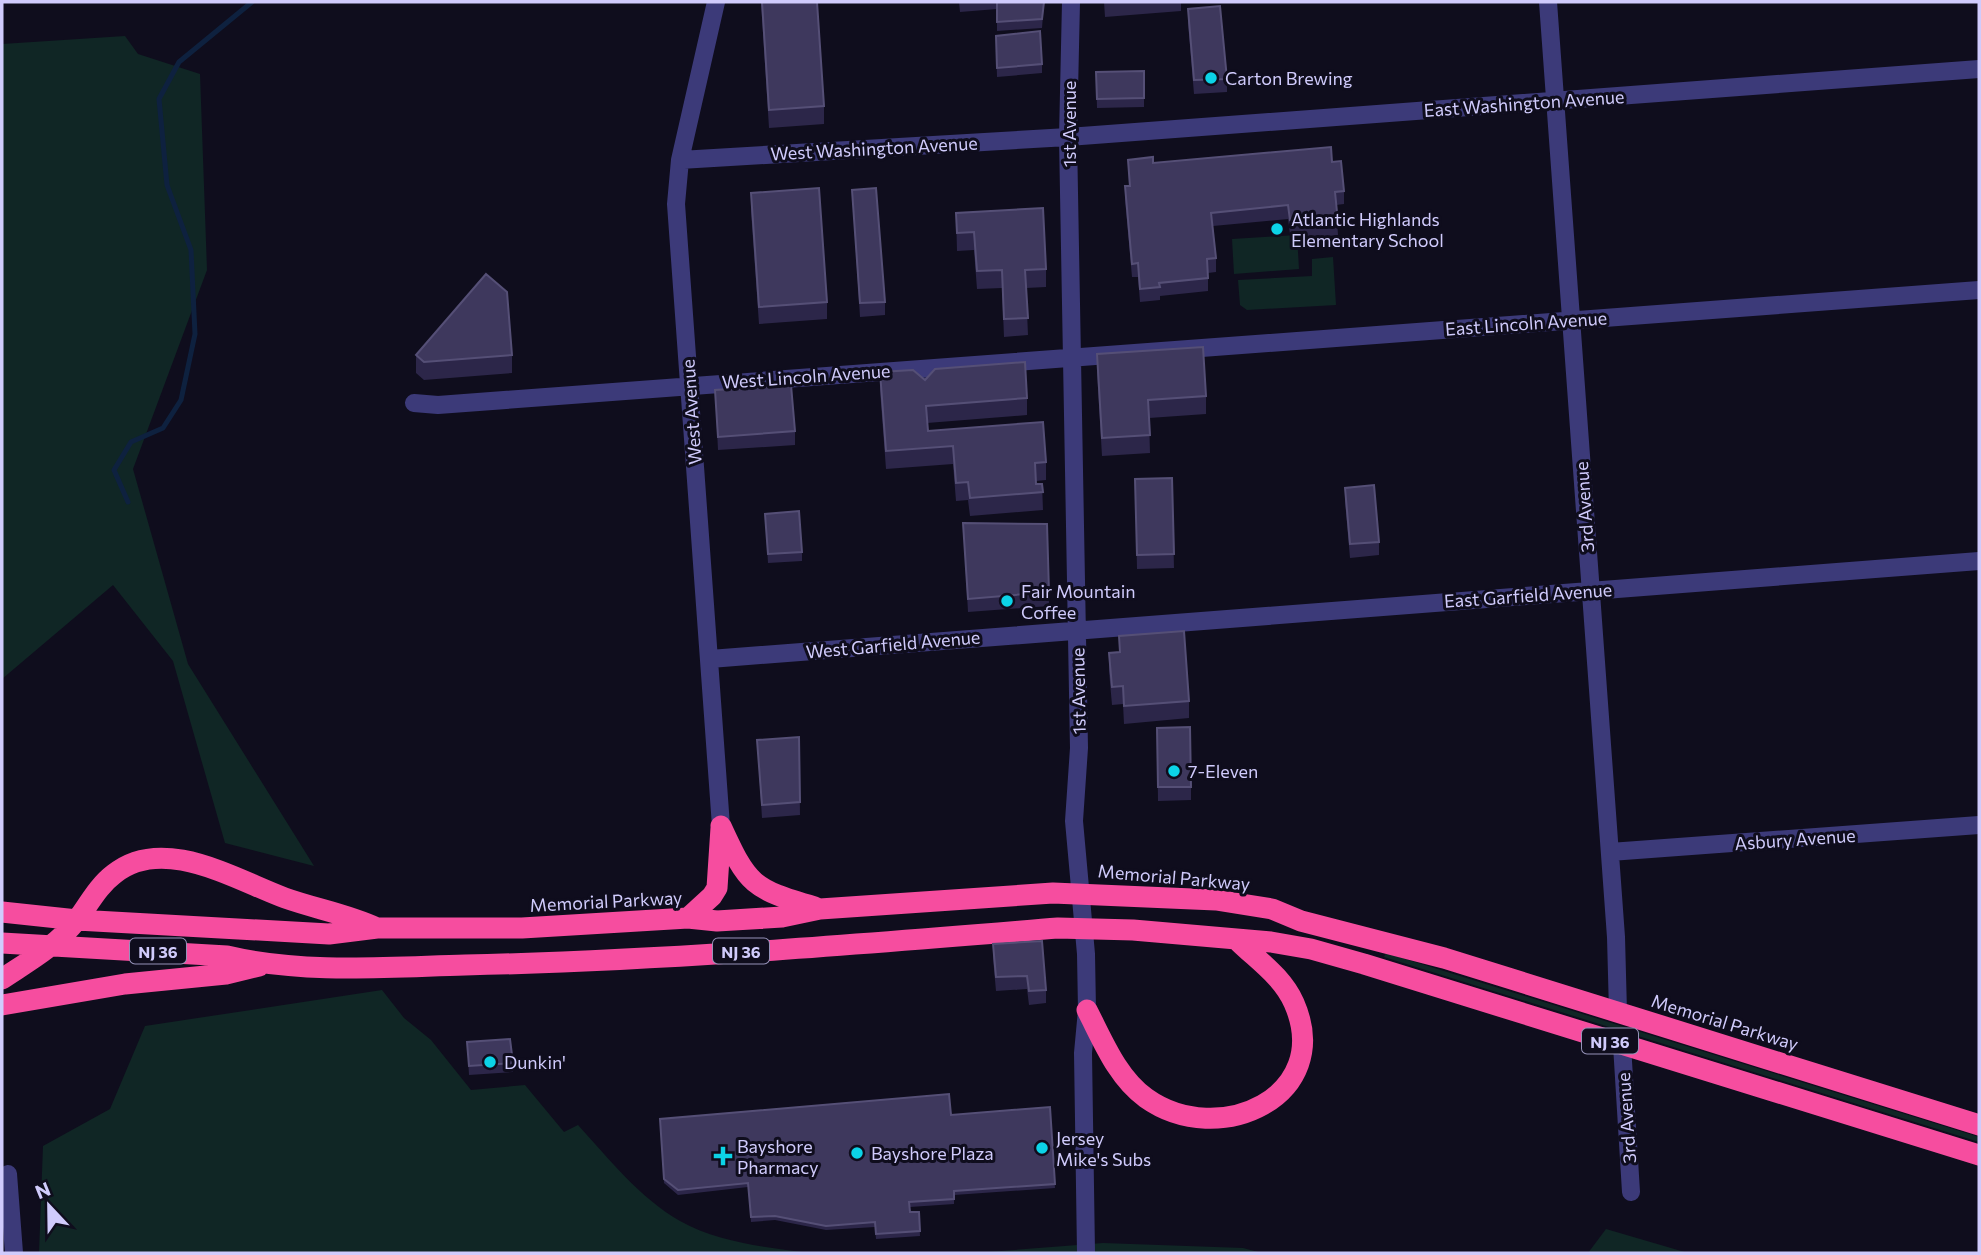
<svg xmlns="http://www.w3.org/2000/svg" width="1981" height="1255" viewBox="0 0 1981 1255" font-family="Commissioner,sans-serif">
  <rect width="100%" height="100%" fill="#0f0d1d"/>
  <!-- green -->
  <path fill="#102625" d="M125,36L138,54L200,74L207,270L133,469L188,664L314,866L225,843L173,661L113,585L2,679V44Z
    M1297,235L1299,269L1234,274L1232,239Z
    M1333,257L1336,305L1247,310L1240,305L1238,280L1312,276V259Z
    M1386,953L1979,1137V1142L1384,957Z
    M382,990L404,1018L431,1040L471,1090L525,1085L564,1132L578,1125C609,1159 640,1198 680,1221C719,1243 766,1247 810,1253H39L43,1146L110,1109L145,1026Z
    M1606,1229L1688,1253H1588Z
    M1103,1243L1243,1248L1262,1253H975Z"/>
  <g fill="none" stroke-linecap="round" stroke-linejoin="round">
    <!-- stream -->
    <path stroke="#0e213f" stroke-width="5" d="M128,502L114,470L131,442L163,428L181,400L195,334L191,250L167,185L159,99L179,62L252,2"/>
    <!-- minor -->
    <path stroke="#3c3a79" stroke-width="18" d="M716,2L680,160L676,204L721,826
      M1071,2L1068,137L1079,748L1074,821L1086,954L1087,1010L1083,1053L1086,1253
      M1548,2L1616,937L1618,1012
      M680,160L1068,137L1979,69
      M414,403L438,405L1979,290
      M710,659L1979,561
      M1610,852L1979,825
      M1622,1045L1631,1192
      M8,1174L14,1253"/>
    <!-- highway -->
    <path stroke="#f64d9f" stroke-width="21" d="M721,826C748,885 752,889 815,907
      M2,912L77,920L329,934L377,928H522L688,918L717,921L782,917L820,909L1053,893L1216,900L1272,909L1301,921L1444,958L1979,1125
      M688,918L712,896L717,888L721,828
      M2,943L227,956C303,974 388,967 465,965C663,961 861,944 1058,928L1133,930L1271,942L1311,949L1364,964L1979,1155
      M2,979C29,961 56,946 77,920C89,904 98,886 114,874C163,834 236,880 285,898C316,909 347,914 377,928
      M2,1005L125,984L226,974L259,966
      M1087,1010C1103,1041 1117,1077 1146,1098C1219,1150 1335,1096 1294,1003C1282,976 1257,960 1237,940"/>
  </g>
  <!-- wall -->
  <path fill="#2c2649" d="M761,2H817L824,106V124L769,128Z
    M959,2H1044L1042,28L997,31V9L960,12Z
    M1104,2H1181V11L1105,17Z
    M1188,9L1227,79V92L1194,94L1188,23Z
    M996,45L1042,64V73L997,77Z
    M1144,71V107L1097,108L1096,72Z
    M1128,160L1153,163L1332,162L1344,191V204L1336,205L1338,235L1299,239L1298,233L1290,234L1288,219L1213,226L1216,258V272L1208,273V291L1160,296V300L1140,302L1138,277H1132L1125,199V186H1129Z
    M852,190L885,302V315L860,317Z
    M751,193L827,302V319L759,324L751,211Z
    M956,213L1046,269V287L1026,288L1028,335L1004,337L1002,288L977,289L974,250L957,251Z
    M1097,354L1206,396V414L1149,418L1150,453L1102,456L1097,372Z
    M416,355H512V373L424,380L416,373Z
    M880,372L1027,398V415L927,423L928,431L1046,462V480L1036,481V484H1042L1043,510L970,516L968,500L956,501L953,464L886,469L880,390Z
    M715,390L795,431V445L718,450Z
    M1172,478L1174,568L1137,569L1135,479Z
    M1345,488L1379,542V555L1350,558L1345,501Z
    M765,514L802,552V561L768,563Z
    M963,523L1047,524L1049,606L968,612Z
    M1119,636L1189,701V718L1124,724L1123,704L1112,705L1109,671V653L1119,652Z
    M1157,728L1191,787V800L1158,801Z
    M799,737L800,815L762,818L757,740Z
    M993,944L1046,990V1003L1029,1005L1027,989L996,991L993,958Z
    M467,1042L513,1063V1072L469,1075Z
    M1050,1107L1055,1188L954,1195V1204L910,1207V1212H919L920,1236L876,1239L875,1227L826,1230L775,1220L751,1222L748,1187L678,1195L664,1183L660,1119L951,1115Z"/>
  <!-- building -->
  <path fill="#3e385d" stroke="#554f76" stroke-width="2" d="M762,2H817L824,106L769,110Z
    M997,2H1044L1042,19L997,22Z
    M1220,6L1227,79L1194,80L1188,9Z
    M1040,31L1042,64L997,68L996,36Z
    M1144,71V98L1097,99L1096,72Z
    M1331,147L1332,162L1341,161L1344,191L1335,192L1338,222L1299,225L1298,219L1290,220L1288,205L1211,213L1216,258L1207,259L1208,278L1159,283L1160,287L1140,289L1138,263L1132,264L1125,186H1130L1128,160L1153,157V163Z
    M819,188L827,302L759,307L751,193Z
    M876,188L885,302L860,303L852,190Z
    M1043,208L1046,269L1025,270L1028,318L1004,319L1002,270L977,271L974,232L957,233L956,213Z
    M486,274L507,292L512,355L424,362L416,355Z
    M1203,347L1206,396L1148,400L1150,435L1102,438L1097,354Z
    M1025,362L1027,398L926,406L928,431L1043,422L1046,462L1035,463L1036,484H1042L1043,492L970,498L968,482L956,483L953,446L886,451L880,372L913,370L925,380L935,369Z
    M791,385L795,431L718,437L715,390Z
    M1172,478L1174,554L1137,555L1135,479Z
    M1374,485L1379,542L1350,544L1345,488Z
    M799,511L802,552L768,554L765,514Z
    M963,523L1047,524L1049,592L968,599Z
    M1184,631L1189,701L1124,706L1123,686L1112,687L1109,653L1120,652L1119,636Z
    M1190,727L1191,787H1158L1157,728Z
    M799,737L800,802L762,805L757,740Z
    M1042,941L1046,990L1029,991L1027,976L996,977L993,944Z
    M510,1039L513,1063L469,1066L467,1042Z
    M949,1094L951,1115L1050,1107L1055,1184L954,1191V1199L909,1202L910,1212H919L920,1231L876,1234L875,1222L826,1226L775,1216L751,1217L748,1183L678,1190L664,1179L660,1119Z"/>
  <!-- markers -->
  <g fill="#0cd3e7" stroke="#0f0d1d" stroke-width="2.5">
    <circle cx="1211" cy="78" r="7"/>
    <circle cx="1277" cy="229" r="7"/>
    <circle cx="1007" cy="601" r="7"/>
    <circle cx="1174" cy="771" r="7"/>
    <circle cx="490" cy="1062" r="7"/>
    <circle cx="1042" cy="1148" r="7"/>
    <circle cx="857" cy="1153" r="7"/>
    <path d="M719.5 1145.5h7v7h7v7h-7v7h-7v-7h-7v-7h7z"/>
  </g>
  <g text-anchor="middle" dominant-baseline="central" stroke-width="6" stroke-linejoin="round" paint-order="stroke">
    <!-- shield labels -->
    <g fill="#0f0d1d" stroke="#9692b9" stroke-width="2">
      <rect x="130" y="938.5" width="56" height="25" rx="5"/>
      <rect x="713" y="938.5" width="56" height="25" rx="5"/>
      <rect x="1582" y="1028.5" width="56" height="25" rx="5"/>
    </g>
    <g font-size="16" font-weight="bold" fill="#d0cbfc">
      <text x="158" y="951">NJ 36</text>
      <text x="741" y="951">NJ 36</text>
      <text x="1610" y="1041">NJ 36</text>
    </g>
    <!-- poi labels -->
    <g font-size="18" fill="#d0cbfc" stroke="#0f0d1d" text-anchor="start">
      <text x="1225" y="78">Carton Brewing</text>
      <text x="1291" y="219">Atlantic Highlands<tspan x="1291" dy="21">Elementary School</tspan></text>
      <text x="1021" y="591">Fair Mountain<tspan x="1021" dy="21">Coffee</tspan></text>
      <text x="1188" y="771">7-Eleven</text>
      <text x="504" y="1062">Dunkin'</text>
      <text x="1056" y="1138">Jersey<tspan x="1056" dy="21">Mike's Subs</tspan></text>
      <text x="737" y="1146">Bayshore<tspan x="737" dy="21">Pharmacy</tspan></text>
      <text x="871" y="1153">Bayshore Plaza</text>
    </g>
    <!-- street labels -->
    <g font-size="18" fill="#d0cbfc" stroke="#0f0d1d">
      <text transform="translate(1524 103) rotate(-4)">East Washington Avenue</text>
      <text transform="translate(1069 124) rotate(-90)">1st Avenue</text>
      <text transform="translate(874 148) rotate(-3)">West Washington Avenue</text>
      <text transform="translate(1526 323) rotate(-4)">East Lincoln Avenue</text>
      <text transform="translate(806 376) rotate(-4)">West Lincoln Avenue</text>
      <text transform="translate(691 412) rotate(-94)">West Avenue</text>
      <text transform="translate(1584 507) rotate(-94)">3rd Avenue</text>
      <text transform="translate(1528 595) rotate(-4)">East Garfield Avenue</text>
      <text transform="translate(893 644) rotate(-5)">West Garfield Avenue</text>
      <text transform="translate(1078 691) rotate(-91)">1st Avenue</text>
      <text transform="translate(1795 839) rotate(-4)">Asbury Avenue</text>
      <text transform="translate(1174 877) rotate(5)">Memorial Parkway</text>
      <text transform="translate(606 901) rotate(-3)">Memorial Parkway</text>
      <text transform="translate(1725 1022) rotate(17)">Memorial Parkway</text>
      <text transform="translate(1626 1118) rotate(-94)">3rd Avenue</text>
    </g>
  </g>
  <!-- border -->
  <rect width="1981" height="1255" fill="none" stroke="#d0cbfc" stroke-width="7"/>
  <!-- north arrow -->
  <g transform="translate(49 1206) rotate(338)" stroke="#0f0d1d" stroke-width="5" paint-order="stroke">
  <path d="M0-5L12 26L0 18L-12 26Z" fill="#d0cbfc"/>
  <text y="-10" font-size="19" font-weight="bold" text-anchor="middle" fill="#d0cbfc">N</text>
  </g>
</svg>
